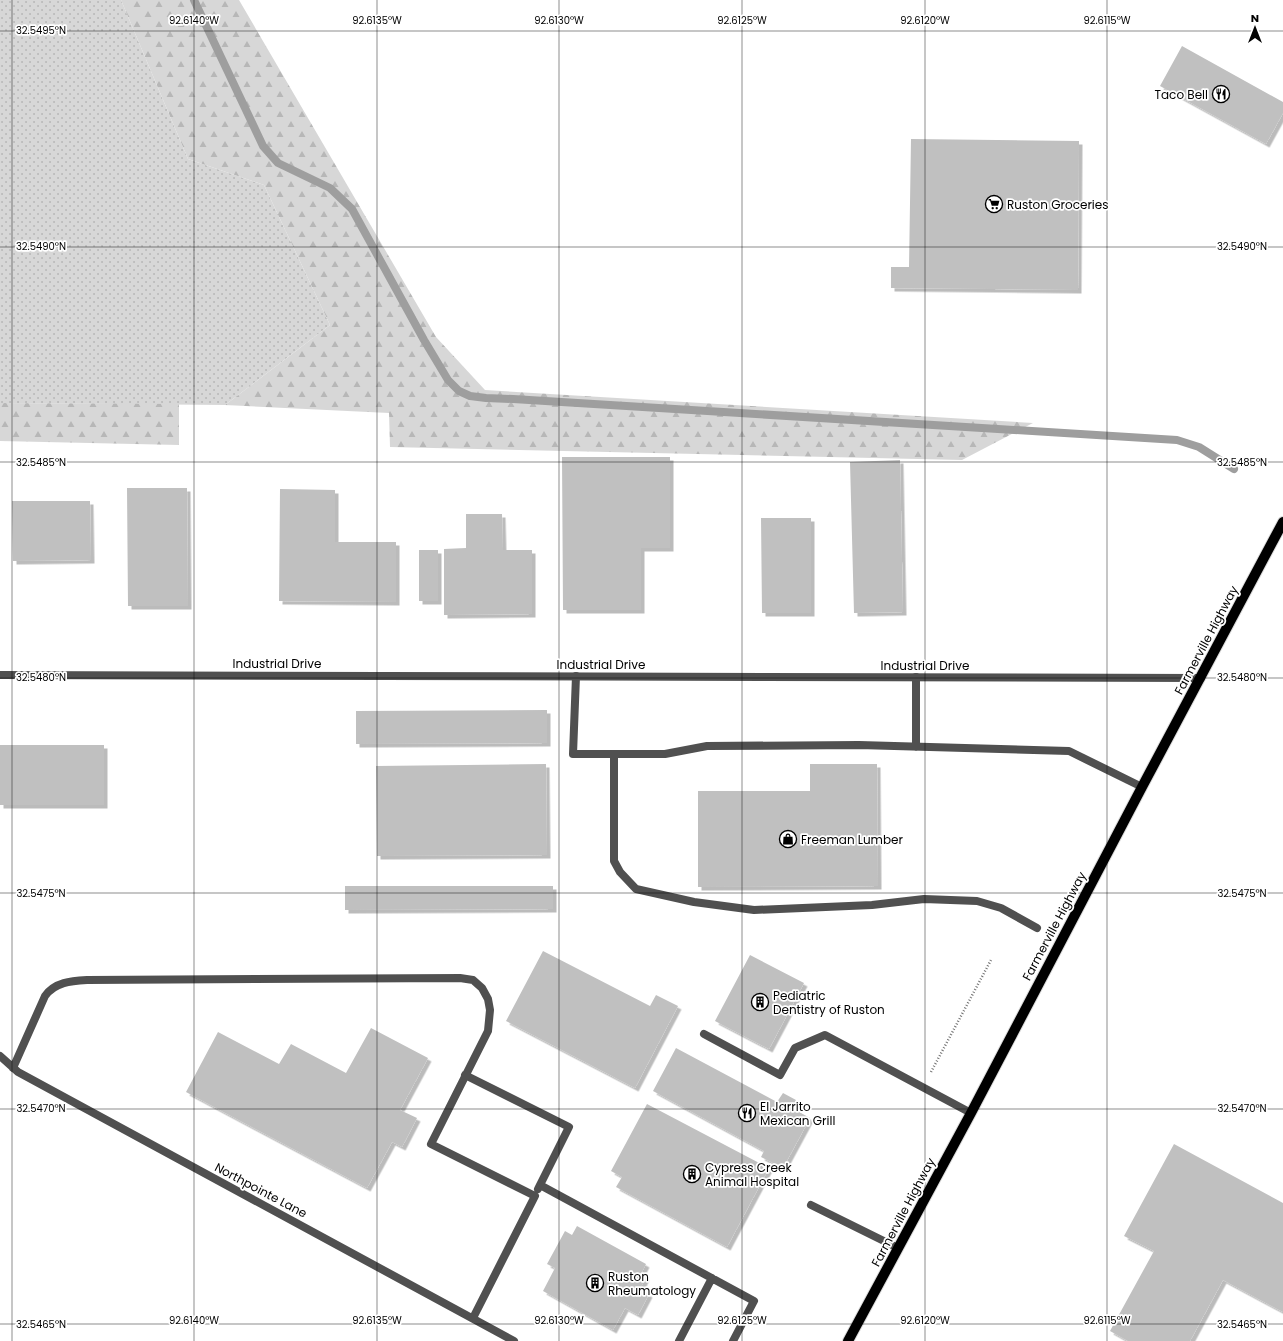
<svg xmlns="http://www.w3.org/2000/svg" width="1283" height="1341" viewBox="0 0 1283 1341" font-family="Poppins,sans-serif">
  <defs>
    <pattern id="green-dots" width="8" height="8" patternUnits="userSpaceOnUse"><rect width="8" height="8" fill="#d7d7d7"/><path d="M2 2h.1M6 6h.1" fill="none" stroke="#b7b7b7" stroke-width="1.8" stroke-linecap="round"/></pattern>
    <pattern id="forest-firs" width="22" height="20" patternUnits="userSpaceOnUse"><rect width="22" height="20" fill="#d7d7d7"/><path d="M5 1l3.5 6h-7zM16 11l3.5 6h-7z" fill="#b7b7b7"/></pattern>
    <filter id="shadow"><feDropShadow dx="3.5" dy="3.5" stdDeviation="0" flood-color="#0004"/></filter>
  </defs>
  <rect width="100%" height="100%" fill="#fff"/>
  <!-- green -->
  <path fill="url(#green-dots)" d="M0,0H121L188,159L264,185L330,325L225,405L0,403Z"/>
  <!-- forest -->
  <path fill="url(#forest-firs)" d="M121,0H239L436,337L485,390L1033,423L962,460L390,447L389,413L225,405L330,325L264,185L188,159Z
    M0,403L179,404V445L0,441Z"/>
  <g fill="none" stroke-linecap="round" stroke-linejoin="round">
    <!-- stream -->
    <path stroke="#9e9e9e" stroke-width="8" d="M194,0L263,146L278,163L330,188L352,209L424,340L448,380L459,391L470,396L486,398L513,399L1177,440L1199,447L1234,469"/>
  </g>
  <!-- building -->
  <path fill="#c0c0c0" filter="url(#shadow)" d="M1182,46L1283,102V113L1266,144L1160,86Z
    M911,139L1079,141L1078,290L891,288V267H909Z
    M562,457H670V548H641V610H563Z
    M900,460L903,612L854,613L850,462Z
    M127,488H187L188,606H128Z
    M280,489L335,490V542H396V602L279,601Z
    M12,501H90L91,560L13,561Z
    M466,514H502L503,550H532V614L444,615V549L466,548Z
    M761,518H811V613H762Z
    M419,550H438V601H419Z
    M547,710V743L356,744V711Z
    M0,745H104V805H0Z
    M546,764L547,855L377,856L376,766Z
    M810,764H877L878,886L698,887V791H810Z
    M345,886H553V909L345,910Z
    M543,951L650,1006L656,995L678,1006L635,1088L506,1021Z
    M750,955L804,983L769,1049L715,1021Z
    M371,1028L428,1058L400,1110L417,1118L402,1147L392,1142L367,1188L186,1092L218,1032L279,1064L291,1044L346,1073Z
    M676,1048L777,1102L783,1093L796,1100L792,1108L810,1118L783,1168L761,1157L764,1151L653,1091Z
    M647,1104L769,1168L727,1247L616,1187L622,1177L611,1171Z
    M1174,1144L1283,1203V1312L1223,1280L1190,1341H1128L1110,1331L1154,1251L1124,1236Z
    M577,1226L646,1264L641,1274L646,1277L640,1289L649,1294L638,1315L625,1308L613,1330L543,1291L555,1268L547,1264L565,1231L572,1235Z"/>
  <g fill="none" stroke-linecap="round" stroke-linejoin="round">
    <!-- primary casing -->
    <g stroke="#dbdbdb" stroke-width="12">
      <path id="primary" d="M848,1341L971,1113L1142,787L1283,522"/>
    </g>
    <!-- path -->
    <path stroke="#727272" stroke-width="2.5" stroke-dasharray="1 2" stroke-linecap="butt" d="M931,1072L991,960"/>
    <!-- lane -->
    <path stroke="#505050" stroke-width="8" d="M576,676L573,754H665L707,746L859,745L1069,751L1142,787
      M916,677V747
      M614,754V861L620,872L636,889L694,902L754,910L872,905L924,899L977,901L1001,908L1037,928
      M704,1034L780,1075L795,1048L825,1035L971,1113
      M0,1056L18,1072L514,1341
      M13,1068L45,996C55,982 71,981 87,980L460,978L473,980L482,988L488,999L490,1010L488,1031L431,1144L535,1196L473,1318
      M465,1075L569,1127L538,1189
      M540,1185L754,1301L733,1341
      M811,1205L898,1248
      M679,1341L712,1278"/>
    <!-- street -->
    <path stroke="#505050" stroke-width="8" d="M0,675L1201,678"/>
    <!-- primary -->
    <use href="#primary" stroke="#000" stroke-width="10"/>
  </g>
  <!-- ticks -->
  <path fill="none" stroke="#000" stroke-width="1" stroke-opacity="0.45" d="M12,0V1341M194,0V1341M377,0V1341M559,0V1341M742,0V1341M925,0V1341M1107,0V1341M0,31H1283M0,247H1283M0,462H1283M0,678H1283M0,893H1283M0,1109H1283M0,1324H1283"/>
  <!-- icons -->
  <defs>
    <g id="restaurant-ring" transform="scale(0.9)"><circle r="9.5" fill="#fff" stroke="#000" stroke-width="1.5"/><path d="M-5-6h1v4h1v-4h1v4h1v-4h1v5L-1.5 .5V6h-2V.5L-5-1ZM5-6V6H3V1.5H1.5Q1.5-4 5-6Z" fill="#000"/></g>
    <g id="supermarket-ring" transform="scale(0.9)"><circle r="9.5" fill="#fff" stroke="#000" stroke-width="1.5"/><path d="M-6-5.5h2.5l.6 2H6L4.5 2H-2.5L-4.4-4H-6ZM-1.5 3.2a1.3 1.3 0 1 0 .1 0ZM3 3.2a1.3 1.3 0 1 0 .1 0Z" fill="#000"/></g>
    <g id="shop-ring" transform="scale(0.9)"><circle r="9.5" fill="#fff" stroke="#000" stroke-width="1.5"/><path d="M-5-2.5h2.3a2.7 3.5 0 0 1 5.4 0H5L5.5 6h-11ZM-1.5-2.5h3a1.5 2.3 0 0 0-3 0Z" fill="#000"/></g>
    <g id="building-ring" transform="scale(0.9)"><circle r="9.5" fill="#fff" stroke="#000" stroke-width="1.5"/><path d="M-4-6H4V6H1V3H-1V6H-4ZM-2.5-4.3h1.7v1.8h-1.7ZM.8-4.3h1.7v1.8H.8ZM-2.5-1h1.7V.8h-1.7ZM.8-1h1.7V.8H.8Z" fill="#000"/></g>
  </defs>
  <g fill-rule="evenodd">
    <use href="#restaurant-ring" x="1221" y="94"/>
    <use href="#supermarket-ring" x="994" y="204"/>
    <use href="#shop-ring" x="788" y="839"/>
    <use href="#building-ring" x="760" y="1002"/>
    <use href="#restaurant-ring" x="747" y="1113"/>
    <use href="#building-ring" x="692" y="1174"/>
    <use href="#building-ring" x="595" y="1283"/>
  </g>
  <g text-anchor="middle" dominant-baseline="central" stroke-width="3.5" stroke-linejoin="round" paint-order="stroke">
    <!-- poi labels -->
    <g font-size="12" fill="#000" stroke="#fff" text-anchor="start">
      <text x="1208" y="94" text-anchor="end">Taco Bell</text>
      <text x="1007" y="204">Ruston Groceries</text>
      <text x="801" y="839">Freeman Lumber</text>
      <text x="773" y="995">Pediatric<tspan x="773" dy="14">Dentistry of Ruston</tspan></text>
      <text x="760" y="1106">El Jarrito<tspan x="760" dy="14">Mexican Grill</tspan></text>
      <text x="705" y="1167">Cypress Creek<tspan x="705" dy="14">Animal Hospital</tspan></text>
      <text x="608" y="1276">Ruston<tspan x="608" dy="14">Rheumatology</tspan></text>
    </g>
    <!-- street labels -->
    <g font-size="12" fill="#000" stroke="#fff">
      <text transform="translate(1206 640) rotate(-62)">Farmerville Highway</text>
      <text x="277" y="663">Industrial Drive</text>
      <text x="601" y="664">Industrial Drive</text>
      <text x="925" y="665">Industrial Drive</text>
      <text transform="translate(1054 926) rotate(-62)">Farmerville Highway</text>
      <text transform="translate(261 1190) rotate(28)">Northpointe Lane</text>
      <text transform="translate(903 1212) rotate(-62)">Farmerville Highway</text>
    </g>
  </g>
  <g font-size="10" text-anchor="middle" fill="#000" stroke="#fff" stroke-width="3.5" stroke-linejoin="round" paint-order="stroke">
    <text x="194" y="24">92.6140°W</text>
    <text x="377" y="24">92.6135°W</text>
    <text x="559" y="24">92.6130°W</text>
    <text x="742" y="24">92.6125°W</text>
    <text x="925" y="24">92.6120°W</text>
    <text x="1107" y="24">92.6115°W</text>
    <text x="41" y="34">32.5495°N</text>
    <text x="41" y="250">32.5490°N</text>
    <text x="1242" y="250">32.5490°N</text>
    <text x="41" y="466">32.5485°N</text>
    <text x="1242" y="466">32.5485°N</text>
    <text x="41" y="681">32.5480°N</text>
    <text x="1242" y="681">32.5480°N</text>
    <text x="41" y="897">32.5475°N</text>
    <text x="1242" y="897">32.5475°N</text>
    <text x="41" y="1112">32.5470°N</text>
    <text x="1242" y="1112">32.5470°N</text>
    <text x="194" y="1324">92.6140°W</text>
    <text x="377" y="1324">92.6135°W</text>
    <text x="559" y="1324">92.6130°W</text>
    <text x="742" y="1324">92.6125°W</text>
    <text x="925" y="1324">92.6120°W</text>
    <text x="1107" y="1324">92.6115°W</text>
    <text x="41" y="1328">32.5465°N</text>
    <text x="1242" y="1328">32.5465°N</text>
  </g>
  <!-- north arrow -->
  <g transform="translate(1255 28)" stroke="#ffffff" stroke-width="3" paint-order="stroke">
  <path d="M0-3L7 15L0 10L-7 15Z" fill="#000000"/>
  <text y="-6" font-size="11" font-weight="bold" text-anchor="middle" fill="#000000">N</text>
  </g>
</svg>
